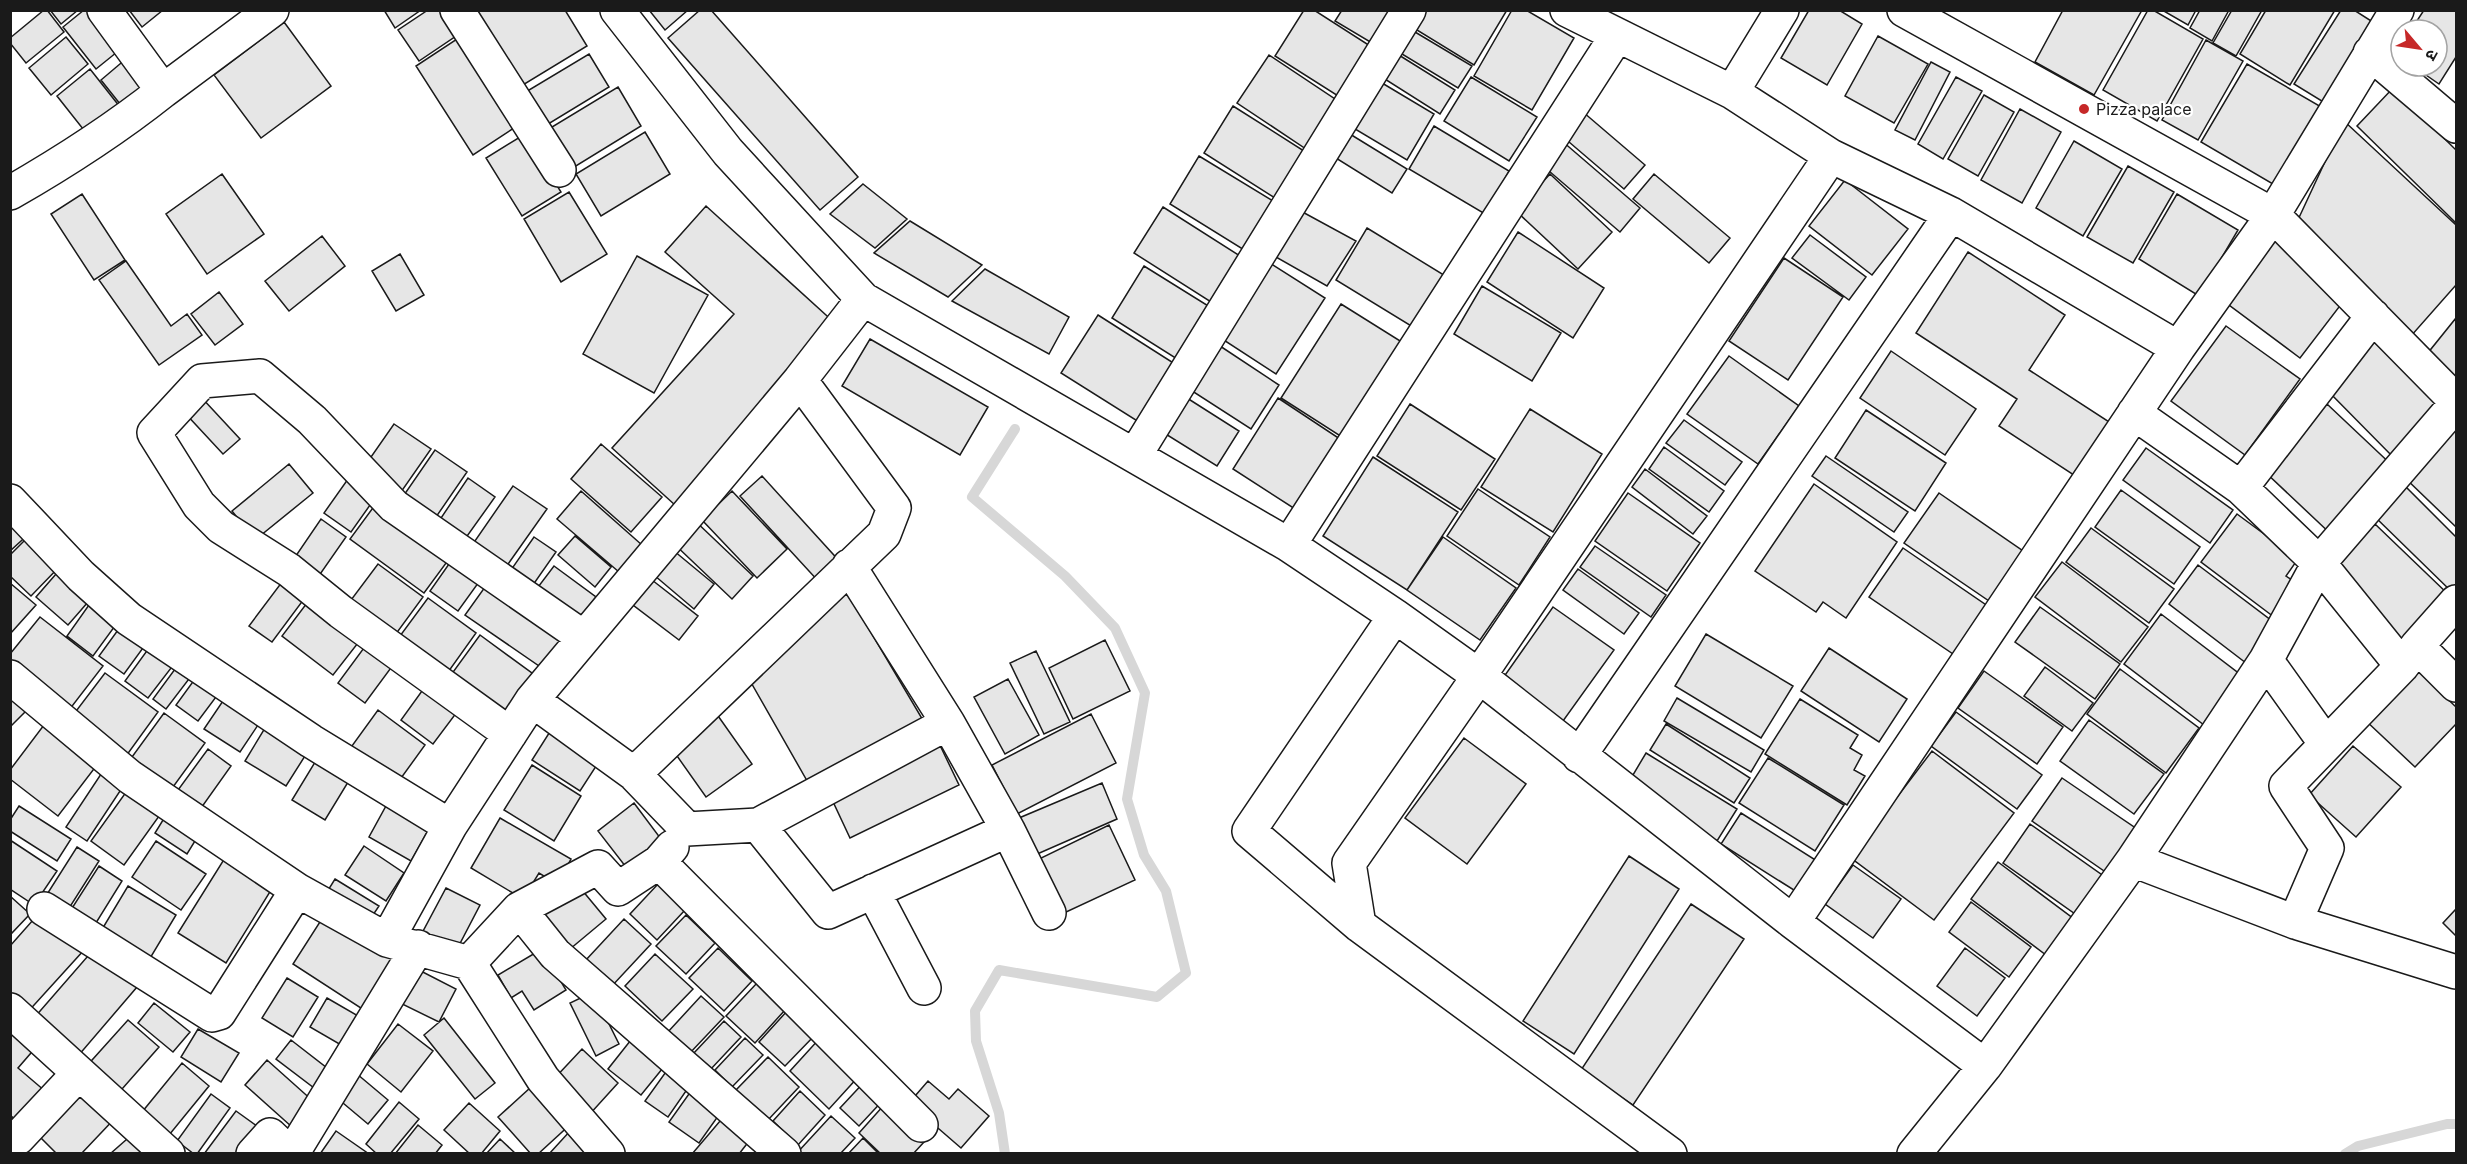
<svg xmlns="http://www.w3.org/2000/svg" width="2467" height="1164" viewBox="0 0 2467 1164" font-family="Inter,'Noto Sans Devanagari',sans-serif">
  <rect width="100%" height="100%" fill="#fff"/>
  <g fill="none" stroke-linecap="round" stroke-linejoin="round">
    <!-- stream -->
    <path stroke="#d7d7d7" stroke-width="10" d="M1005,1154L999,1113L976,1041L975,1011L999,970L1157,997L1186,973L1166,891L1144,855L1127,799L1145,693L1115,628L1065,576L972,497L1015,429
      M2345,1154L2358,1146L2447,1124H2456"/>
  </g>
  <!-- building -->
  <path fill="#e6e6e6" stroke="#1a1a1a" stroke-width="1.5" d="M44,10H47L64,32L26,63L10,43V38Z
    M50,10H78L61,24Z
    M84,10H92L122,48L96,69L63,27Z
    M129,10H163L142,27Z
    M384,10H421L395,28Z
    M428,10H447L462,32L419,61L398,30Z
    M465,10H565L587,46L513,91Z
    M649,10H688L665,30Z
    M700,10H711L858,177L820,210L668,38Z
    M1304,10H1314L1378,51L1346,101L1275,56Z
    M1342,10H1406L1382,49L1335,21Z
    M1422,10H1507L1474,65L1412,27Z
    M1512,10H1526L1574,38L1532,110L1474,76Z
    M1809,10H1839L1862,24L1827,85L1781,58Z
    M2063,10H2142L2094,95L2035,62Z
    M2148,10H2153L2203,39L2157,121L2103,90Z
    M2162,10H2196L2188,25Z
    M2200,10H2229L2212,41L2190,28Z
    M2232,10H2262L2236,56L2213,43Z
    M2266,10H2335L2290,85L2240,54Z
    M2341,10H2354L2376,24L2325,103L2294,84Z
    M2424,10H2456V57L2439,84L2413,66H2437V30H2411Z
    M284,22L331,86L261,138L214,75Z
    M1410,29L1472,66L1458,88L1397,51Z
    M1878,36L1928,64L1894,123L1845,96Z
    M66,37L88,64L51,95L29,68Z
    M460,37L517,126L473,155L416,66Z
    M2206,40L2243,61L2198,140L2162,120Z
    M1394,52L1455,90L1440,114L1380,76Z
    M589,54L609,87L540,129L519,96Z
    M1269,55L1341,103L1309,151L1237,103Z
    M127,58L155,92L128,114L101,80Z
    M1931,62L1950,72L1915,140L1895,130Z
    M2247,64L2323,108L2278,187L2201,142Z
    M90,69L120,107L87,134L57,96Z
    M1471,77L1537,117L1509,161L1444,121Z
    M1956,77L1982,91L1943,159L1918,144Z
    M1377,80L1434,114L1407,160L1350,126Z
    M618,87L641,126L571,169L547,130Z
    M2393,88L2456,150V223L2357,126Z
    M1984,95L2014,112L1978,176L1948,159Z
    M1233,106L1304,151L1275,198L1204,153Z
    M2020,109L2061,132L2022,203L1981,180Z
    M1583,112L1645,165L1624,189L1562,136Z
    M2344,121L2456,225V285L2411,336L2296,224Z
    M1434,126L1509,171L1485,214L1409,169Z
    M1345,131L1407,169L1392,193L1331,155Z
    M645,132L670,174L601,216L576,174Z
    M525,134L561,192L522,216L486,158Z
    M1562,141L1640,208L1620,232L1542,165Z
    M2074,141L2122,169L2083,236L2036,208Z
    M1199,156L1278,204L1249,253L1170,204Z
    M2128,166L2174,192L2133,263L2087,237Z
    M222,174L264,234L207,274L166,214Z
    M1550,174L1612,232L1578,269L1516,211Z
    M1654,174L1730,238L1709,263L1633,199Z
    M1845,180L1908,229L1872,275L1809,226Z
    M863,184L907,219L875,248L830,214Z
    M569,192L607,254L561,282L524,219Z
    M82,194L125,260L94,280L51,214Z
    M2177,194L2238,230L2199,296L2139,259Z
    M706,206L837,325L675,505L612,448L734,314L665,252Z
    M1163,207L1240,256L1211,302L1134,253Z
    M1297,209L1356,241L1327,286L1269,253Z
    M910,221L982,265L948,297L874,253Z
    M1367,228L1452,280L1421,332L1336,280Z
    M1518,232L1604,288L1573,338L1487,282Z
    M1810,235L1866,277L1849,300L1792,258Z
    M322,236L345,266L289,311L265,281Z
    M2274,238L2349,294L2300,358L2225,302Z
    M1968,252L2065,315L2029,370L2120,429L2086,483L1999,426L2017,399L1916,333Z
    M400,254L424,295L396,311L372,271Z
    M637,256L708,295L654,393L583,354Z
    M1784,258L1843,297L1788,380L1729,341Z
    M1265,260L1325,298L1276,374L1216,335Z
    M126,261L171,326L187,314L202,335L159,365L99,280Z
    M1144,266L1218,312L1185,364L1112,318Z
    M985,269L1069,317L1049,354L952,301Z
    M1482,286L1561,333L1532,381L1454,334Z
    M219,292L243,324L215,345L191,314Z
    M1341,304L1405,344L1345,439L1281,398Z
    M1098,315L1186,371L1150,429L1061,373Z
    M2456,318V386L2423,359Z
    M2226,326L2300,379L2245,455L2171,401Z
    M2377,336L2449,409L2396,460L2325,388Z
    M870,339L988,407L960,455L842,386Z
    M1217,344L1279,385L1251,429L1189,389Z
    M1891,351L1976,409L1945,455L1860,398Z
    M1729,356L1799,406L1758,464L1687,414Z
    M201,397L240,439L223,454L184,412Z
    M1187,398L1239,431L1217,466L1164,433Z
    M1278,398L1340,439L1295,509L1233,469Z
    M1410,404L1495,459L1461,510L1377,456Z
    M2327,404L2397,470L2334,537L2264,471Z
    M1530,409L1602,454L1553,532L1481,487Z
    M1866,410L1946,463L1915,511L1835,458Z
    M1684,420L1742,462L1725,485L1666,443Z
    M394,424L431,449L401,492L364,467Z
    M2456,427V527L2402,475Z
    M601,444L662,497L631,532L571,479Z
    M1664,447L1724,491L1709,512L1649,469Z
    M2146,448L2233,510L2210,543L2123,480Z
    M435,450L467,472L436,517L404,495Z
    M1826,456L1908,512L1894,532L1812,476Z
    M1373,457L1458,512L1407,590L1323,536Z
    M289,464L313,493L255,540L232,511Z
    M1645,469L1707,516L1693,534L1632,487Z
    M762,476L842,564L820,583L740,496Z
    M468,478L495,497L465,539L439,521Z
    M348,479L375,498L351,532L324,513Z
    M2402,483L2456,537V596L2372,514Z
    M1814,484L1897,542L1846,618L1823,602L1816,612L1755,571Z
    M513,486L547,509L501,574L468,551Z
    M1478,489L1550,537L1519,585L1447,536Z
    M2121,490L2200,547L2174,584L2095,527Z
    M581,491L642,545L619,572L557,519Z
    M732,491L787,549L757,578L702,520Z
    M1628,493L1700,543L1667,591L1595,541Z
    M1939,493L2026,553L1992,603L1904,543Z
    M378,501L452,555L424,593L350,539Z
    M10,511L32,531L10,551Z
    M2237,514L2298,559L2286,576L2298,584L2274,617L2201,562Z
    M691,517L753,576L732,599L670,540Z
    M321,519L346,537L316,580L291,563Z
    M2375,524L2450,596L2404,645L2328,573Z
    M2091,528L2174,589L2149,623L2066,562Z
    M30,535L61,565L31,596L10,576V555Z
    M575,536L611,567L595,587L558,555Z
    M534,537L556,552L526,595L504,580Z
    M1443,537L1516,588L1480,640L1407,590Z
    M668,546L714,584L694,609L648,570Z
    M1595,546L1666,595L1651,617L1580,567Z
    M1903,548L1992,609L1959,658L1869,597Z
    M456,554L484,575L458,611L430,591Z
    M2062,562L2148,627L2121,662L2035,597Z
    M378,564L423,597L390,642L345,608Z
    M2198,565L2276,624L2246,663L2169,604Z
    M63,566L95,594L68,625L36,597Z
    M554,566L596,597L573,626L532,595Z
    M1578,569L1639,613L1624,634L1563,590Z
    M288,574L310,591L272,642L249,626Z
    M490,580L566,634L542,668L465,615Z
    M652,580L698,616L679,640L633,605Z
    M10,583L36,605L10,634Z
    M846,590L927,727L814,793L745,672Z
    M96,595L123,615L93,656L67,636Z
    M313,595L365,634L333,675L282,636Z
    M428,598L476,633L446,675L397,640Z
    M1553,607L1614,650L1563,721L1503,678Z
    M2040,607L2120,664L2095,699L2015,642Z
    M2161,614L2241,675L2204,725L2124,664Z
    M40,617L103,666L66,714L10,671V654Z
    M126,619L151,637L124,674L99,656Z
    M1706,634L1793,686L1761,738L1675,686Z
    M480,635L536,676L504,720L448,679Z
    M372,637L399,657L365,703L338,683Z
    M1105,640L1130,691L1073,719L1049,668Z
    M154,641L178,659L148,698L125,681Z
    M1829,648L1907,699L1879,742L1801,691Z
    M1036,651L1070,722L1044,734L1010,663Z
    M178,665L192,675L166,709L153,699Z
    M2045,667L2093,703L2072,731L2024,696Z
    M2414,667L2456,707V724L2415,767L2364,719Z
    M2120,669L2199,728L2166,773L2087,714Z
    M1984,671L2063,727L2037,764L1958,708Z
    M200,672L222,689L198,721L176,705Z
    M105,673L158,712L121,763L67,723Z
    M1008,679L1039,735L1005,754L974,697Z
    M10,683L32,705L10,727Z
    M427,684L460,708L433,744L401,720Z
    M229,692L264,716L240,752L204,729Z
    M1677,698L1764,750L1751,772L1664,721Z
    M1800,699L1858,735L1850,748L1862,755L1854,770L1865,776L1847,805L1765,754Z
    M378,710L425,745L396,785L349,750Z
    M1956,712L2042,775L2017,809L1931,746Z
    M164,713L205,743L165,798L124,768Z
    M716,713L752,764L706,797L670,746Z
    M1091,714L1116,763L1017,814L992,765Z
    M50,717L103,757L58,816L10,779V770Z
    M2089,720L2164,774L2134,814L2060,761Z
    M268,723L310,748L286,786L245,761Z
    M1666,724L1750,778L1734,803L1650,750Z
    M551,730L600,760L580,791L532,760Z
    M1464,738L1526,784L1467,864L1405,818Z
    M937,739L959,785L850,838L828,791Z
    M2353,746L2401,787L2356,837L2309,795Z
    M208,749L231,766L194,818L170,801Z
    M1932,751L2014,813L1934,920L1851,858Z
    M1646,753L1737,809L1717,841L1627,785Z
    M320,754L353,774L325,820L292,800Z
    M1768,758L1844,805L1815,851L1739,803Z
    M532,765L581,796L554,841L504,810Z
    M105,768L126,782L87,841L66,827Z
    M2062,778L2137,829L2107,873L2032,821Z
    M1102,783L1117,819L1035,855L1019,818Z
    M129,788L162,812L124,865L91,841Z
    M392,795L435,818L411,861L369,837Z
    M634,803L664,843L629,871L598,831Z
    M19,806L71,839L57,861L10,831V820Z
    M171,807L203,828L187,854L155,833Z
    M1741,813L1817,861L1797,892L1721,844Z
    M500,818L571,859L557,884L539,873L523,899L471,868Z
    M2030,824L2105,877L2078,916L2003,863Z
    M1109,825L1135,880L1064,913L1039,859Z
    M10,840L57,871L34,905L10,889Z
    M156,841L206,874L181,910L132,877Z
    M364,846L404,873L386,901L345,875Z
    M77,847L99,861L66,913L44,899Z
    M228,853L276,882L226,963L178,933Z
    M1629,856L1679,889L1574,1054L1523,1021Z
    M1998,862L2074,919L2046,955L1971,899Z
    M1853,865L1901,899L1873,938L1825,904Z
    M99,866L122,881L91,931L67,916Z
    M335,879L379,906L365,927L322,900Z
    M577,884L606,919L564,954L535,919Z
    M658,884L685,910L657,940L630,914Z
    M128,886L176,915L149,960L101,931Z
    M446,888L480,905L455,953L421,935Z
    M10,896L30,914L10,935Z
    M1971,902L2031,947L2009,977L1949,932Z
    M1691,904L1744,939L1633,1105L1581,1070Z
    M2456,909V936L2443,923Z
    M41,911L84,950L25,1015L10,1002V946Z
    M325,914L402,964L370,1014L293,964Z
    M686,915L715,943L686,974L656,946Z
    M624,919L651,944L611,987L585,961Z
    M547,946L554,970L566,990L534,1010L522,991L511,998L498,975Z
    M718,948L752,981L724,1011L689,978Z
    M1965,948L2005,978L1977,1016L1937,986Z
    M94,949L137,987L78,1056L34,1018Z
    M655,954L693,989L662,1021L625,986Z
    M413,967L456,989L439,1022L396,1001Z
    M287,978L318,997L293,1037L262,1018Z
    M757,983L785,1010L755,1043L726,1016Z
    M593,992L619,1044L596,1056L570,1003Z
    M701,996L724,1017L689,1054L667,1033Z
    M327,998L365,1020L348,1049L310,1027Z
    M154,1003L190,1032L173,1052L138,1023Z
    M788,1010L815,1035L785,1066L759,1042Z
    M444,1018L495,1083L475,1099L424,1035Z
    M128,1020L159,1047L115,1097L84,1069Z
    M724,1021L741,1037L710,1070L693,1054Z
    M11,1023L37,1046L18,1068L52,1097L25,1128L10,1115Z
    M398,1024L433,1051L401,1092L367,1064Z
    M198,1029L239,1053L221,1082L181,1057Z
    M638,1031L671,1058L641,1095L608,1069Z
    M745,1038L763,1055L732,1087L715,1070Z
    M820,1038L859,1076L829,1109L790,1071Z
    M291,1040L336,1075L322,1094L276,1059Z
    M582,1049L618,1083L589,1115L552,1081Z
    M768,1057L799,1087L768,1120L736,1090Z
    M267,1060L314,1102L292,1127L245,1085Z
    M673,1062L695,1078L668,1117L645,1101Z
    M182,1063L209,1086L165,1140L138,1117Z
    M357,1074L388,1100L368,1124L337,1098Z
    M867,1079L886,1097L859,1126L840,1108Z
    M83,1081L118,1115L81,1154H57L34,1131Z
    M928,1081L949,1099L958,1089L989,1116L961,1148L909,1103Z
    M696,1084L726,1105L699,1143L669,1122Z
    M530,1088L574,1121L538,1154H531L498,1117Z
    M800,1091L825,1115L798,1145L773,1121Z
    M211,1094L230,1108L197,1154H194L177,1141Z
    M399,1102L419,1119L390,1154H377L366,1144Z
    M469,1103L500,1131L481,1154H470L444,1130Z
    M884,1105L924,1142L913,1154H881L859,1133Z
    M236,1111L261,1129L243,1154H204Z
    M726,1114L753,1136L739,1154H692Z
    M831,1116L855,1138L840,1154H796Z
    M418,1125L442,1145L435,1154H395Z
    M336,1131L369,1154H320Z
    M570,1131L595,1154H549Z
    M135,1132L154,1154H110Z
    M863,1138L879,1154H848Z
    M500,1139L516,1154H486Z"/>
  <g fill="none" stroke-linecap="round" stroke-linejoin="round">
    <!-- minor casing -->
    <g stroke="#1a1a1a" stroke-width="36">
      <path id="minor" d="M104,10L163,91L272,10
        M457,10L559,170
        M617,10L728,152L863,299L1289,545L1395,616L1479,676L1793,922L1985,1066
        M1567,10L1732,92L1831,156L1951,214L2178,348
        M1904,10L2273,215L2456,401
        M2370,53L2456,126
        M1732,92L1782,10
        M10,193C64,162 114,130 163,91
        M2134,413L2241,488L2319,563L2402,666
        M1135,455L1409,10
        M2241,488L2373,316
        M10,501L81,576L129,619L311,741L450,826
        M1289,545L1616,37
        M849,566L948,723L1008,830L1049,913
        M1395,616L1249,831L1359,925L1670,1154
        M2417,646L2456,685
        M2266,660L2326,744
        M10,677L130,777L297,890L387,940L469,963L543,1079L608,1154
        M532,700L634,774L687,829L758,825L948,723
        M510,734L341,612L289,570L221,527L199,505L154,433L202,381L260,376L312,420L394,506L583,637
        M1579,756L1951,214
        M634,774L884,534L894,508L800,380
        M758,825L828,912L1008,830
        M2133,860L2295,922L2456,972
        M659,862L921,1125
        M873,891L924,988
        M44,909L212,1015L219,1013L297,890
        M519,909L555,954L784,1154
        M1793,922L2178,348L2273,215L2397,10
        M2295,922L2327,848L2286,786L2402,666L2417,646L2456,602
        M1359,925L1349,863L1479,676L1831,156
        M387,940L450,826L532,700L800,380L863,299
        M469,963L519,909L598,867L618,889L659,862L672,847
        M10,1010L168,1154
        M18,1138L79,1073
        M253,1154L270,1135L290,1154
        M292,1154L418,947
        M1914,1154L1985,1066L2133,860L2266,660L2319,563L2456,404"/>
    </g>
    <!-- minor -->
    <use href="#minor" stroke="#fff" stroke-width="33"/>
  </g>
  <!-- markers -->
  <circle fill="#c62828" stroke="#fff" stroke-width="2" cx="2084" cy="109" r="6"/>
  <g text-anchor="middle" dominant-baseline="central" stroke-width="4.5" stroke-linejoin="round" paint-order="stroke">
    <!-- poi labels -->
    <g font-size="16" fill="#1a1a1a" stroke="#fff" text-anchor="start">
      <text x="2096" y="109">Pizza palace</text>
    </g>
  </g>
  <!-- border -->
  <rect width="2467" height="1164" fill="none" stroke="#1a1a1a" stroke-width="24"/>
  <!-- north arrow -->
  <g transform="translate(2419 48) rotate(119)"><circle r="28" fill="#ffffff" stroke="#a3a3a3" stroke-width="1.5"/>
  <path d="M0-4.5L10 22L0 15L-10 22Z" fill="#c62828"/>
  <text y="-9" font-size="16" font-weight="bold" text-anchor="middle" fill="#1a1a1a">उ</text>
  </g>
</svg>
